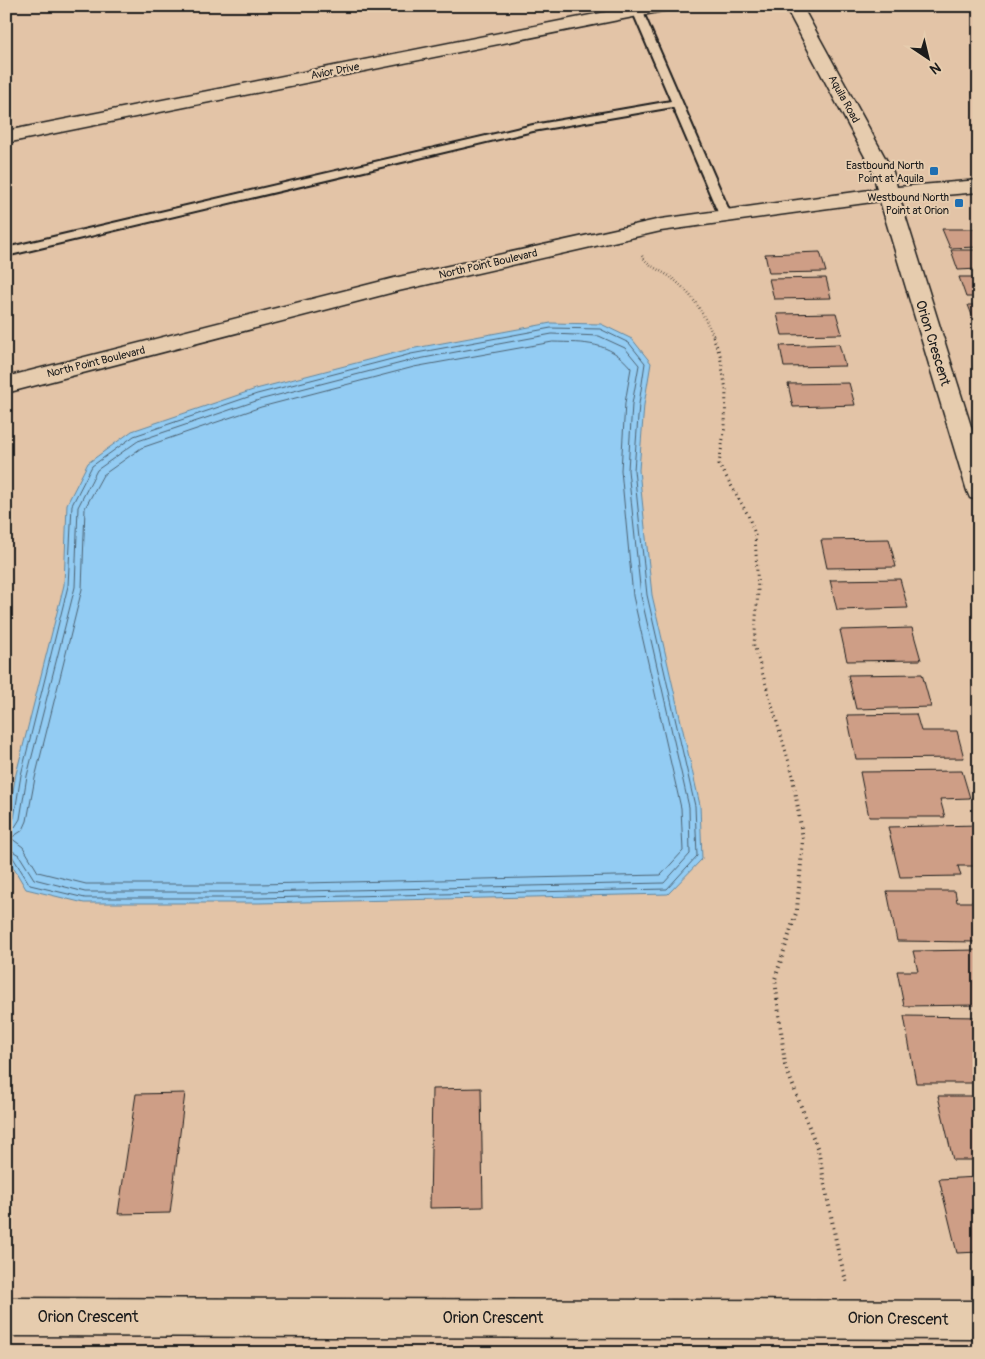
<svg xmlns="http://www.w3.org/2000/svg" width="985" height="1359" viewBox="0 0 985 1359" font-family="Pangolin,sans-serif">
  <rect width="100%" height="100%" fill="#e3c4a7"/>
  <filter id="ink" filterUnits="userSpaceOnUse"><feTurbulence type="fractalNoise" baseFrequency=".02" numOctaves="2"/><feDisplacementMap in="SourceGraphic" scale="10" xChannelSelector="R" yChannelSelector="G"/><feConvolveMatrix kernelMatrix="1 2 1 2 8 2 1 2 1" color-interpolation-filters="sRGB"/></filter>
  <g filter="url(#ink)">
    <!-- water -->
    <path fill="#93ccf3" stroke="#63869d" d="M551,323L601,324L632,339L651,363L644,405L639,470L652,595L700,805L702,859L668,894L259,903H84L26,889L6,855V831L16,774L64,585L67,504L88,463L132,431L256,389L410,349Z"/>
    <g fill="none" stroke-linecap="round" stroke-linejoin="round">
      <!-- shore -->
      <path stroke="#4c6272" stroke-width="1" d="M553,342C585,343 609,341 631,368L625,403L621,470L633,596L681,808L683,851L661,875L259,884H86L38,872L23,847L11,838L23,830L27,821L35,778L82,589L85,508L103,475L141,448L261,407L414,367Z
        M6,823L11,822L14,818L21,775L68,586L72,505L92,466L134,436L257,394L411,354L551,328L600,329L629,343L645,363L639,404L634,470L647,595L695,806L697,856L667,889L259,898H85L30,885L12,856L6,854
        M6,829L15,827L20,819L27,776L75,587L78,507L97,470L138,441L259,400L413,360L552,334L599,336L625,348L639,365L632,404L628,470L641,596L689,807L690,854L664,883L259,892H85L34,879L19,855L6,847"/>
    </g>
    <!-- building -->
    <path fill="#ce9e86" stroke="#1c1c1c" d="M942,229H979V247L950,248Z
      M951,250H979V269L958,270Z
      M820,252L826,272L769,273L765,254Z
      M959,277H979V297H966Z
      M826,278L831,298L774,299L769,279Z
      M968,305H979V325H976Z
      M836,313L842,334L782,335L777,314Z
      M839,344L845,366L784,367L780,346Z
      M849,383L855,405L793,407L788,384Z
      M889,539L896,567L827,568L821,540Z
      M900,579L908,608L837,610L830,580Z
      M912,628L921,660L847,661L840,630Z
      M922,674L931,707L856,709L848,675Z
      M916,714L921,731H957L964,758L856,759L847,715Z
      M962,771L970,798L940,799L945,817H869L860,772Z
      M979,825V866H958L961,876L900,877L888,827Z
      M887,891H955L957,902H979V942L897,941Z
      M979,950V1005L904,1006L897,971H918L913,951Z
      M904,1016L979,1017V1083H916Z
      M481,1088L483,1207L430,1208L432,1089Z
      M185,1093L170,1213L118,1214L136,1094Z
      M938,1096H979V1160H953Z
      M979,1177V1252L957,1253L939,1179Z"/>
    <g fill="none" stroke-linecap="round" stroke-linejoin="round">
      <!-- lane casing -->
      <g stroke="#1c1c1c" stroke-width="4">
        <path id="lane" d="M637,7L642,10L732,217L730,220H722L720,217L673,107L533,131L6,256V248L533,125L671,101L632,10Z"/>
      </g>
      <!-- street casing -->
      <g stroke="#1c1c1c" stroke-width="3">
        <path id="street" d="M636,6H671L669,10L663,11L6,143V131Z
          M785,6H802L893,172L897,187L979,180V192L900,199L979,452V500L970,498L967,491L880,201L661,231L394,292L6,393V377L394,278L661,219L877,189L873,172Z
          M6,1298L979,1301V1339L6,1336Z"/>
      </g>
      <!-- path-far2 -->
      <path stroke="#1c1c1c" stroke-width="2.5" stroke-dasharray="0.5 2.5" stroke-linecap="butt" d="M642,256C650,268 663,271 673,279C694,295 703,314 714,337"/>
      <!-- path-far1 -->
      <path stroke="#1c1c1c" stroke-width="3" stroke-dasharray="1 4" stroke-linecap="butt" d="M713,336L720,355L726,390L725,426L719,464L748,515L755,534L758,591L754,645L794,779"/>
      <!-- path -->
      <path stroke="#1c1c1c" stroke-width="4" stroke-dasharray="1 4.5" stroke-linecap="butt" d="M793,778L803,839L797,910L775,979L785,1065L818,1150L838,1251L847,1284"/>
      <!-- lane -->
      <use href="#lane" fill="#e6ccae" fill-rule="evenodd"/>
      <!-- street -->
      <use href="#street" fill="#e6ccae" fill-rule="evenodd"/>
    </g>
  </g>
  <!-- markers -->
  <g fill="#1f6fb2" stroke="#e6ccae" stroke-width="2">
    <rect x="929" y="166" width="10" height="10" rx="2.5"/>
    <rect x="954" y="198" width="10" height="10" rx="2.5"/>
  </g>
  <g text-anchor="middle" dominant-baseline="central" stroke-width="4" stroke-linejoin="round" paint-order="stroke">
    <!-- far-street labels -->
    <g font-size="11" fill="#1c1c1c" stroke="#e6ccae">
      <text transform="translate(335 71) rotate(-11)">Avior Drive</text>
      <text transform="translate(844 99) rotate(61)">Aquila Road</text>
      <text transform="translate(488 264) rotate(-13)">North Point Boulevard</text>
      <text transform="translate(96 362) rotate(-14)">North Point Boulevard</text>
    </g>
    <!-- far-poi labels -->
    <g font-size="11" fill="#1c1c1c" stroke="#e6ccae" text-anchor="end">
      <text x="924" y="165">Eastbound North<tspan x="924" dy="13">Point at Aquila</tspan></text>
      <text x="949" y="197">Westbound North<tspan x="949" dy="13">Point at Orion</tspan></text>
    </g>
    <!-- street labels -->
    <g font-size="14" fill="#1c1c1c" stroke="#e6ccae">
      <text transform="translate(933 343) rotate(73)">Orion Crescent</text>
    </g>
    <!-- near-street labels -->
    <g font-size="16" fill="#1c1c1c" stroke="#e6ccae">
      <text x="88" y="1317">Orion Crescent</text>
      <text x="493" y="1318">Orion Crescent</text>
      <text transform="translate(898 1319) rotate(1)">Orion Crescent</text>
    </g>
  </g>
  <!-- margin -->
  <rect width="985" height="1359" fill="none" stroke="#e6ccae" stroke-width="25"/>
  <rect x="12" y="12" width="960" height="1334" fill="none" stroke="#1c1c1c" stroke-width="2" filter="url(#ink)"/>
  <!-- north arrow -->
  <g transform="translate(928 58) rotate(145)" stroke="#e6ccae" stroke-width="4" paint-order="stroke">
  <path d="M0-4L9 19L0 12L-9 19Z" fill="#1c1c1c"/>
  <text y="-8" font-size="14" font-weight="bold" text-anchor="middle" fill="#1c1c1c">N</text>
  </g>
</svg>
